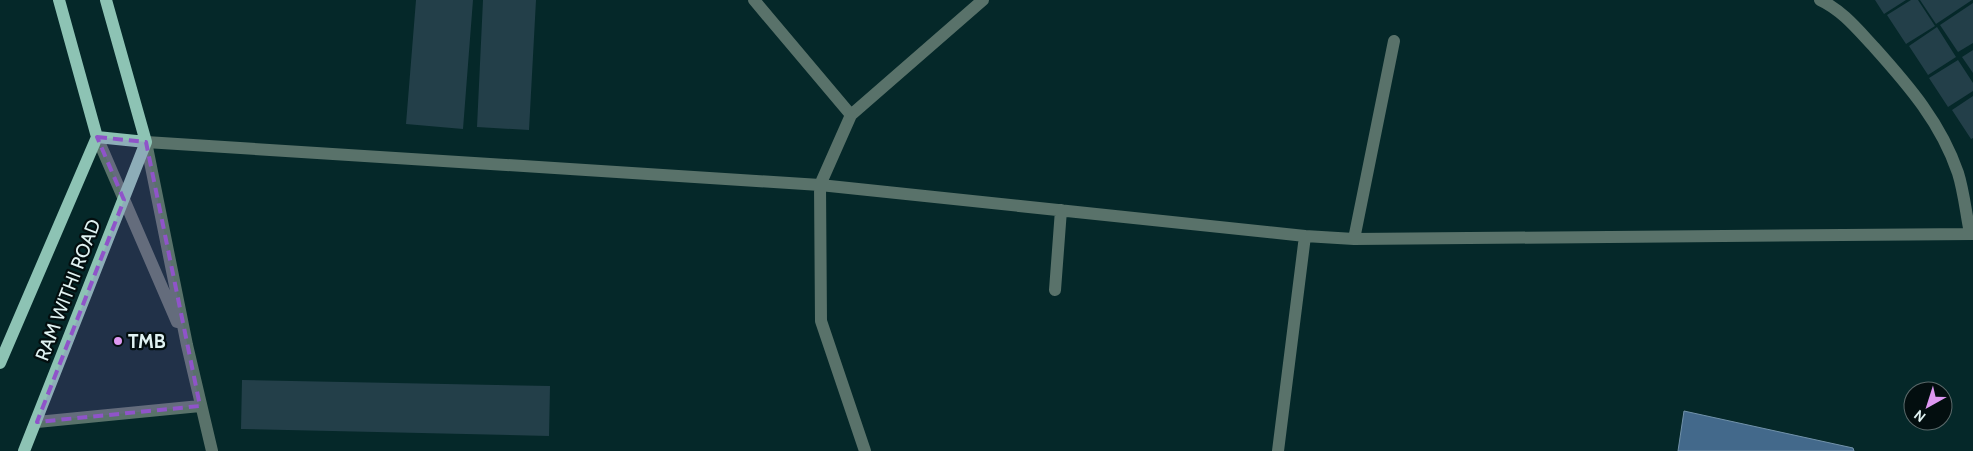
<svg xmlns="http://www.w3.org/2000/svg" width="1973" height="451" viewBox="0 0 1973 451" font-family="Cabin,sans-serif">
  <rect width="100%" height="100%" fill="#052829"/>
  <!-- water -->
  <path fill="#43698b" stroke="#7292aa" d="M1684,411L1853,448L1854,451H1678Z"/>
  <!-- building -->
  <path fill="#233f49" d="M416,0H473L463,129L406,124Z
    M483,0H536L529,130L477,127Z
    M1875,0H1906L1884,14Z
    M1911,0H1918L1935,26L1906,44L1887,15Z
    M1920,0H1972L1936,24Z
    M1973,3V43L1958,52L1940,25Z
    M1937,27L1956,57L1928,75L1909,46Z
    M1973,50V73L1962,57Z
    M1958,60L1973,83V91L1948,107L1929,78Z
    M1973,96V138L1971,139L1952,110Z
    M242,380L550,386L549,436L241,429Z"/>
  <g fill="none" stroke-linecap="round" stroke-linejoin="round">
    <!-- minor -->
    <path stroke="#59726a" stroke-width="12" d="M754,0L851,115
      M1820,0C1842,10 1858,30 1874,47C1909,86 1941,123 1958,173C1964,192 1966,214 1970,233
      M97,137L177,322
      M1354,239L1394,41
      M1055,290L1061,210
      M37,422L200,406
      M212,451L187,345L146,142L820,185L1305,236L1354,239L1973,234
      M865,451L821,321L820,185L851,115L983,0
      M1278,451L1305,236"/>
    <!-- major -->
    <path stroke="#8dc3b4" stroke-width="12" d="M59,0L97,137
      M106,0L146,142
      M97,137L146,142
      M0,363L97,137
      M24,451L146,142"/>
  </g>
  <!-- marked area -->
  <path fill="#8f54c9" fill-opacity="0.2" stroke="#8f54c9" stroke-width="4" stroke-dasharray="10 6" stroke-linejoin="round" d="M97,137L146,142L200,406L37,422L124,200Z"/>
  <!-- markers -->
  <circle fill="#de98f2" stroke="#030e0f" stroke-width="2" cx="118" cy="341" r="5"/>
  <g text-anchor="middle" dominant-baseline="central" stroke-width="4.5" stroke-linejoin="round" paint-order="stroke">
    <!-- street labels -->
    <g font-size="19" fill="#e0f2f2" stroke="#030e0f">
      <text transform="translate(68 290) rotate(-69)">RAM WITHI ROAD</text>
    </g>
    <!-- poi labels -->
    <g font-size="19" font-weight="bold" fill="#e0f2f2" stroke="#030e0f" text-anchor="start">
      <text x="128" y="341">TMB</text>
    </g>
  </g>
  <!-- north arrow -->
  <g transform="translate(1928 406) rotate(219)"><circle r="24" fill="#030e0f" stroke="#5b696a"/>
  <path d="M0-4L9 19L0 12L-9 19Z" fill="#de98f2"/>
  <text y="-8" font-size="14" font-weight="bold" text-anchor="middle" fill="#e0f2f2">N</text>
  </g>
</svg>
